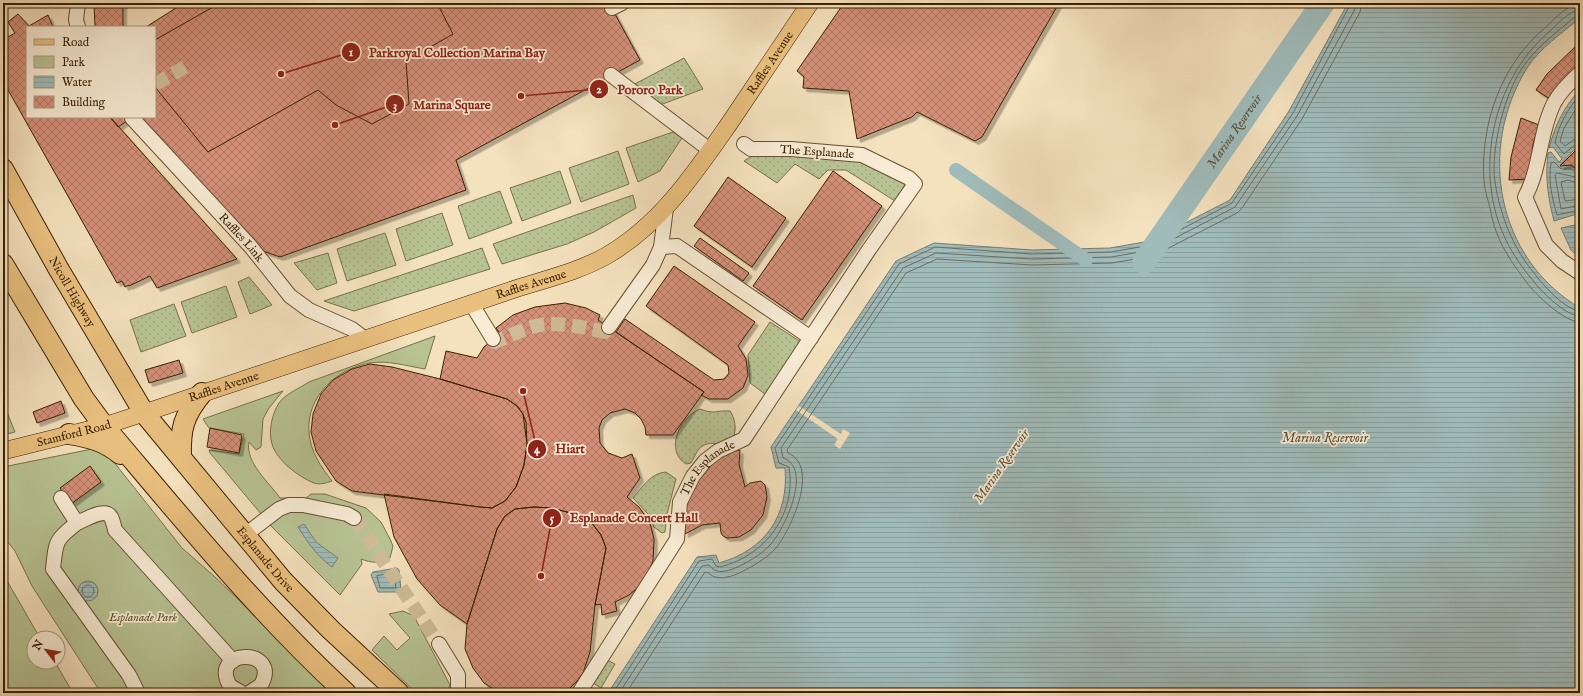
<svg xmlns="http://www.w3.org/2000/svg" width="1583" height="696" viewBox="0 0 1583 696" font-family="'IM FELL English',serif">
  <defs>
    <pattern id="grass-dots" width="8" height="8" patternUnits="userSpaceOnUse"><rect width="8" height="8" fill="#b8c394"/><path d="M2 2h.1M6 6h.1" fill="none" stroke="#9fa77e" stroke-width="1.8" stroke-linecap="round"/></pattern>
    <pattern id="forest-firs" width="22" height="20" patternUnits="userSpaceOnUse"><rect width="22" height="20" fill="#b8c394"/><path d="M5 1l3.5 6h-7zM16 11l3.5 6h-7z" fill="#9fa77e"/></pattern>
    <pattern id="water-rules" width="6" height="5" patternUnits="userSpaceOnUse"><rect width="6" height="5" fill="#9fbbba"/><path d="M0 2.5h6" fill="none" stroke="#8aa09e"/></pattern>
    <pattern id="building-cross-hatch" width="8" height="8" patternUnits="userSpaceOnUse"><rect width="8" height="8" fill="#d5907a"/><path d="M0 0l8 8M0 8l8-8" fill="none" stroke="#ae7562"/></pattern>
    <filter id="shadow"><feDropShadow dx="3.5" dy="3.5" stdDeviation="0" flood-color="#0004"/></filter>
  </defs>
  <rect width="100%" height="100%" fill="#f4e1be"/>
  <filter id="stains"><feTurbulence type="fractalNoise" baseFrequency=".005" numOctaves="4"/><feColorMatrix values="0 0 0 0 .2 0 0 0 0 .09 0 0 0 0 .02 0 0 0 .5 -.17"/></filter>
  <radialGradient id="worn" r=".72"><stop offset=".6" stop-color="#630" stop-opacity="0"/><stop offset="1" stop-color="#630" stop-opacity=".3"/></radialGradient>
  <!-- grass -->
  <path fill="url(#grass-dots)" stroke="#79724a" d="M684,58L703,89L660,105L633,85Z
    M673,132L682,138L660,171L638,182L626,148Z
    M618,151L629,184L581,202L569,168Z
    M796,152L868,161L907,181L895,201L846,170H828L819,179L795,164L777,183L744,161L755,154Z
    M560,171L571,203L522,221L510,188Z
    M500,191L512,223L469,239L458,206Z
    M633,195L636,208L594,232L567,244L502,264L493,244Z
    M442,213L453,245L406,261L396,229Z
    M385,233L396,265L347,281L337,249Z
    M482,248L490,269L354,311L324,301Z
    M328,253L337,283L317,290L294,263Z
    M249,277L272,305L250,314L238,282Z
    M226,286L237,317L192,333L181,302Z
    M174,304L186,336L141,352L130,320Z
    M770,322L801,342L765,394L750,383L748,355Z
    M700,409C715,415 716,410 730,411C737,421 739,442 722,445C717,445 711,442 707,444C698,446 695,456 691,463L686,464C664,450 680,417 700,409Z
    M666,472L676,479L667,514L665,532L662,533L654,527L649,515L633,498C642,487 651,473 666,472Z
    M607,660L615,664L601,688L593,683Z"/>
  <!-- forest -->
  <path fill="url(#forest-firs)" stroke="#79724a" d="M3,402L15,432L3,435Z"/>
  <!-- park -->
  <path fill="#b8c394" stroke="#79724a" d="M435,336L425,369C407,366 388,360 370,363C338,368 306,396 309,432C310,451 321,467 332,481C326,483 320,485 314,483C299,477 277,461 272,444C268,431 272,414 279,403C285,394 300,388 309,382Z
    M283,391L269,408L263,419L261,447L256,450L249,442C245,463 270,483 280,498H306L311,494H325L366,508L381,522L390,539L393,546L390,558C381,564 371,563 361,559L362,564L340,595L272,527L210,453L209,450L239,454L244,434L209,428L203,419Z
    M102,447L182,548L215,577L335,693H101L32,586L15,551L3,536V467Z
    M3,574L40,638H34V662H55L73,693H3Z
    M403,611L414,616L450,685L446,693H416L372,650L384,636L397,650L410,638L389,614Z"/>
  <!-- water -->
  <path fill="url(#water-rules)" stroke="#777d70" d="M1348,3H1580V18C1562,33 1540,48 1527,68C1477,149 1496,258 1580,308V693H608L697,557L716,555L719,563C765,550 789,516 785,468H776L771,447L896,261L934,243L1032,250L1110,248L1150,241L1230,200L1289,111Z
    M1580,89V146L1573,151L1560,165H1571L1580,171V213L1554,221C1548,198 1545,177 1548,153L1551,152L1559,162L1562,159L1553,147L1549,148C1556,123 1563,109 1580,89Z
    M1580,224V258L1571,250L1561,228Z
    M304,524L316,542L338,558L332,567C317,556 308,543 298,527Z
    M397,568L399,570L401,590L397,592H378L371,575L373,572Z
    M78 591a10 10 0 1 1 20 0a10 10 0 1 1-20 0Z"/>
  <!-- pier -->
  <path fill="#f4e1be" d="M799,406L841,434L843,429L850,433L840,449L834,445L838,439L796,410Z"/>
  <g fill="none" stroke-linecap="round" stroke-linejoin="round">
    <!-- shore -->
    <path stroke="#6c6e5e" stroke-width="1" d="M1580,4C1567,4 1555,19 1546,27C1501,64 1480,124 1484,182C1485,191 1488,200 1490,208C1492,220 1496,233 1501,243C1509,259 1520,274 1531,288C1541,299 1565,322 1580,322
      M1580,10C1569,10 1557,25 1549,32C1492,80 1473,173 1506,240C1513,255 1524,270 1535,283C1543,293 1566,316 1580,316
      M1580,15L1576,16C1558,31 1539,45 1525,64C1505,90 1490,150 1495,182C1500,215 1513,248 1534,273C1543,285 1565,310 1580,311
      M1580,95C1567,110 1559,124 1555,143L1564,154L1576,144L1580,143
      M1580,103L1564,128L1560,141L1565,146L1575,139L1580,138
      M1580,173L1570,169H1561L1554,162L1551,163C1548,180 1552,198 1557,215L1580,210
      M1580,178L1557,173L1555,175L1561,209L1580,205
      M1580,184L1568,180L1561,182L1565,201L1580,199
      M394,573L396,588H380L377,576Z
      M82 591a6 6 0 1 1 12 0a6 6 0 1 1-12 0Z
      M613,693L699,561L712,559L716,566L720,567C765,556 797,514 789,467L779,463L775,448L899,264L935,247L1032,254L1111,252L1151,245L1232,203L1293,113L1351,3
      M619,693L702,566L709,565C716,574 723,572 733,569C747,563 761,555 771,544C785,528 813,468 783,458L781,448L903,268L936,253L1032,259L1111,257L1152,250L1235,207L1297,116L1355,9L1356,3
      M626,693L705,572C709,572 711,576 715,577C724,580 739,574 747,569C757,564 769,556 777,547C791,528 820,467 788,453L787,450L906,273L937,259L1032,265L1112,263L1153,256L1237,213L1242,208L1302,119L1360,12L1362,3"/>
    <!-- canal -->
    <path stroke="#9fbbba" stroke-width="14" d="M956,170L1086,260"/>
    <!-- river -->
    <path stroke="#9fbbba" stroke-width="24" id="s1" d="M1144,262L1323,3"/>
  </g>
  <!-- building -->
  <path fill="url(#building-cross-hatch)" stroke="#3a2101" filter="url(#shadow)" d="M94,3H125L123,6V27H95Z
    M178,3H609L640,60L456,160L466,190L280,257L263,251L141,117H155V27H146L179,6Z
    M220,3H437L453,34L406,61L409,104L372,124L336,105L318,90L208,152L155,87V40Z
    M844,3H1059L982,137L975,141L917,112L912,117L857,139L849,91L803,88L804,77L797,71Z
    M18,14L29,26L48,15L53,27H27V117H110L237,259L157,288L150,276L129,286V285L125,287L122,281L117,283L3,81V40L15,33L8,22Z
    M1576,46L1580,51V71L1553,101L1536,90L1547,74Z
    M110,117H133L118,127Z
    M1521,118L1539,125L1533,144L1529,179L1509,180L1511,157Z
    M1580,146V171L1571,165L1560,166Z
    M833,171L882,206L802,320L753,286Z
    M728,177L786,218L752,267L694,226Z
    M700,238L749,273L743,281L694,246Z
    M674,266L755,322L738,346L746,359L748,375L743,388L728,399H709L701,395L704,392L616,332L625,319L714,380L724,379L729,373L728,365L646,306Z
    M565,303L586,308L600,315L598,320L704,392L673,435H646L645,427L641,419L635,413L625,409L610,413L602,420L599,428L600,443L608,453L622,458L632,454L640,478L627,497L639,507L650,523L654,539L653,561L648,573L640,586L629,595L615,602L617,611L602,615L601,604L595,605L606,548L601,535L591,522L578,515L552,508L534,507L515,509L505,516L497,529L467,624L440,605L417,579L394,537L384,494L480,507L492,508L505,501L516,487L524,465L527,444L523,414L517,406L507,399L440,379L446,351L477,358L484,347L500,334L496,328L513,315L535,307Z
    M179,360L183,373L149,383L145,370Z
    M370,364L392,367L440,379L507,399L517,406L523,414L526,422L527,444L524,465L516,487L505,501L492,508L480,507L352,491L336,481L316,451L311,432L313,414L321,394L333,380L352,369Z
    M61,401L65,413L37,423L33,412Z
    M210,428L242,435L239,453L207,447Z
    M740,450L739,464L745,487L750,483L761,481L765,485L767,497L763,515L751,530L739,537L727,538L723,536L721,533L720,523L702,525L685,534L683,515L687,502L699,478L717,459L730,452Z
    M90,466L101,482L71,504L60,488Z
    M534,507L552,508L578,515L591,522L601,535L606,548L595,605L590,652L583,673L578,680L565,693H500L484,683L473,668L465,649L467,624L497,529L505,516L515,509Z"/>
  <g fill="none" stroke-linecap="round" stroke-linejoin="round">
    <!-- minor-tunnel -->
    <path stroke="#cfbb98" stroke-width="14" stroke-dasharray="14 7" stroke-linecap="butt" d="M155,84L185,67
      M493,339L495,342C512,335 532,324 550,324C569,324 587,328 605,332L609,327
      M354,518L439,644"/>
    <!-- minor casing -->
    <g stroke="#685130" stroke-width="16">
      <g id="minor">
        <path d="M612,8L622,3"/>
        <path d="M78,27L76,20L78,3"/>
        <path d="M1580,73C1571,81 1560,92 1554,103C1539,133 1541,168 1525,197L1546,245L1562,261L1580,273"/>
        <path d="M611,75L711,151"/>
        <path id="s2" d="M132,118L251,247L290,296L309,310L352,329L365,339"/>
        <path d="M661,247L677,246L811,338"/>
        <path d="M471,303L493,339"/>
        <path d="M609,327L653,265L661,247L666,208"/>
        <path d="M61,498L77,523C85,520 105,507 111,517C113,521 114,526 115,530L233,661"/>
        <path d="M77,523C55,540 56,541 53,569L129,675L138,693"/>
        <path d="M245,535L279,509L289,505H303L347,514L354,518"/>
        <path d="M439,644L458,675V693"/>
        <path d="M242,693L230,686C208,648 282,647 261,685L249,693"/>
        <path id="s3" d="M579,693L677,539L680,502L693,476L705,461L718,451L744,439L868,251L915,184L909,178L862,155L791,149H751L744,144"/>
      </g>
    </g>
    <!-- major casing -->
    <g stroke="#3a2101" stroke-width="18">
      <g id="major">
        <path id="s4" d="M3,451L104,426L159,408L521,287C550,278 579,271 606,256C660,225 694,174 729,124C756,84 783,43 810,3"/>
      </g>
    </g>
    <!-- highway casing -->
    <g stroke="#3a2101" stroke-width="22">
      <g id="highway">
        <path id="s5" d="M3,169L58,268L144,413L283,581L331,630L399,693"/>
        <path d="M3,264L84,399L104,426C182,518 257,611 346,693"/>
        <path d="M69,434C88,437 105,441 120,454"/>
        <path d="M181,457C180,428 184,415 202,393"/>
      </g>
    </g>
    <!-- minor -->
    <use href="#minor" stroke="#f8ecd5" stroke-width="14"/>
    <!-- major -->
    <use href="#major" stroke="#eac07f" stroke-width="17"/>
    <!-- highway -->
    <use href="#highway" stroke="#eac07f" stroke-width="20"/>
  </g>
  <g text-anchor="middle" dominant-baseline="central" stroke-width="3.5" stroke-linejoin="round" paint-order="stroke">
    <!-- street labels -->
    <g font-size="12" fill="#3a2101" stroke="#f8ecd5">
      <text stroke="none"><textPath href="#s4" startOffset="890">Raffles Avenue</textPath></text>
      <text transform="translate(817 152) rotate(4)">The Esplanade</text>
      <text stroke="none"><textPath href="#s2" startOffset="162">Raffles Link</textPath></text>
      <text stroke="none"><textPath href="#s4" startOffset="554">Raffles Avenue</textPath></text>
      <text stroke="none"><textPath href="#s5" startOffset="141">Nicoll Highway</textPath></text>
      <text stroke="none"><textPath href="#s4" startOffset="230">Raffles Avenue</textPath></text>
      <text stroke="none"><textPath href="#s4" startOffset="73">Stamford Road</textPath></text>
      <text stroke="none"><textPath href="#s3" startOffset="265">The Esplanade</textPath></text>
      <text stroke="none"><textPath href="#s5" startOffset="472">Esplanade Drive</textPath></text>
    </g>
    <!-- park labels -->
    <g font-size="12" font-style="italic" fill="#60522d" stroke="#f8ecd5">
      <text x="143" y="617">Esplanade Park</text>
    </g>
    <!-- water labels -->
    <g font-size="13" font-style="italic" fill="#584f38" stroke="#f8ecd5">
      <text stroke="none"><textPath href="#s1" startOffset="159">Marina Reservoir</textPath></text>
      <text x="1325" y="438">Marina Reservoir</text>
      <text transform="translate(1002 466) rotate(-55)">Marina Reservoir</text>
    </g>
  </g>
  <!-- callouts -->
  <path fill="none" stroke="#8f2418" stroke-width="1.5" d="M281 74L351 52M521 96L599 89M335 125L395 104M523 391L537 449M541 576L552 518"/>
  <g fill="#8f2418" stroke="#f8ecd5" stroke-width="1.5">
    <circle cx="281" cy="74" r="4"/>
    <circle cx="521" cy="96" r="4"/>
    <circle cx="335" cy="125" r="4"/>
    <circle cx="523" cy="391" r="4"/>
    <circle cx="541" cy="576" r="4"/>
    <circle cx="351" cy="52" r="10"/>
    <circle cx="599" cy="89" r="10"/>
    <circle cx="395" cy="104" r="10"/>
    <circle cx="537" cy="449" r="10"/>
    <circle cx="552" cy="518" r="10"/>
  </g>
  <g font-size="12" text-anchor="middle" font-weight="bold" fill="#fff">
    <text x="351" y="56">1</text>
    <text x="599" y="93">2</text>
    <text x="395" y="109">3</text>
    <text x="537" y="453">4</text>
    <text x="552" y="522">5</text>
  </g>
  <g font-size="13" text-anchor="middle" font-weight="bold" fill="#8f2418" stroke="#f8ecd5" stroke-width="3.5" stroke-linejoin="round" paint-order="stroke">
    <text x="457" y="57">Parkroyal Collection Marina Bay</text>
    <text x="650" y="94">Pororo Park</text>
    <text x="452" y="109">Marina Square</text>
    <text x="570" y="453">Hiart</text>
    <text x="634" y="522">Esplanade Concert Hall</text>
  </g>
  <!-- margin -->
  <rect width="1583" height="696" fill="none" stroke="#f4e1be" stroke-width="16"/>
  <rect x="4" y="4" width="1575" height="688" fill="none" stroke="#3a2101" stroke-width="2"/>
  <rect x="8" y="8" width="1567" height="680" fill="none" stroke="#3a2101"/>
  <!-- legend -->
  <rect x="26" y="26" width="130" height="92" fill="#f8ecd5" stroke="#ac9b80"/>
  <rect x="34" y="39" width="20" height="6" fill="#eac07f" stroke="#ac9b80"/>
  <text x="62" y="46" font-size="12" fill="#3a2101">Road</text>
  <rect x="34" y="56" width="20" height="12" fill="#b8c394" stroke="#ac9b80"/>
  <text x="62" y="66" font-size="12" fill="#3a2101">Park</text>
  <rect x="34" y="76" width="20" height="12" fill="url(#water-rules)" stroke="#ac9b80"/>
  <text x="62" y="86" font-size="12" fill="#3a2101">Water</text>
  <rect x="34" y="96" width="20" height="12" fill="url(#building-cross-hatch)" stroke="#ac9b80"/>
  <text x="62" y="106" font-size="12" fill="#3a2101">Building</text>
  <!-- north arrow -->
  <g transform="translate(46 650) rotate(301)"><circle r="19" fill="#f8ecd5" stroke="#ac9b80"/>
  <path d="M0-3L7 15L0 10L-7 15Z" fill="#8f2418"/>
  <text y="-6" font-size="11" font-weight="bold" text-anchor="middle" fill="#3a2101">N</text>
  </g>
  <rect width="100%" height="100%" filter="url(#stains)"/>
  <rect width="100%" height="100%" fill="url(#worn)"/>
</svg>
